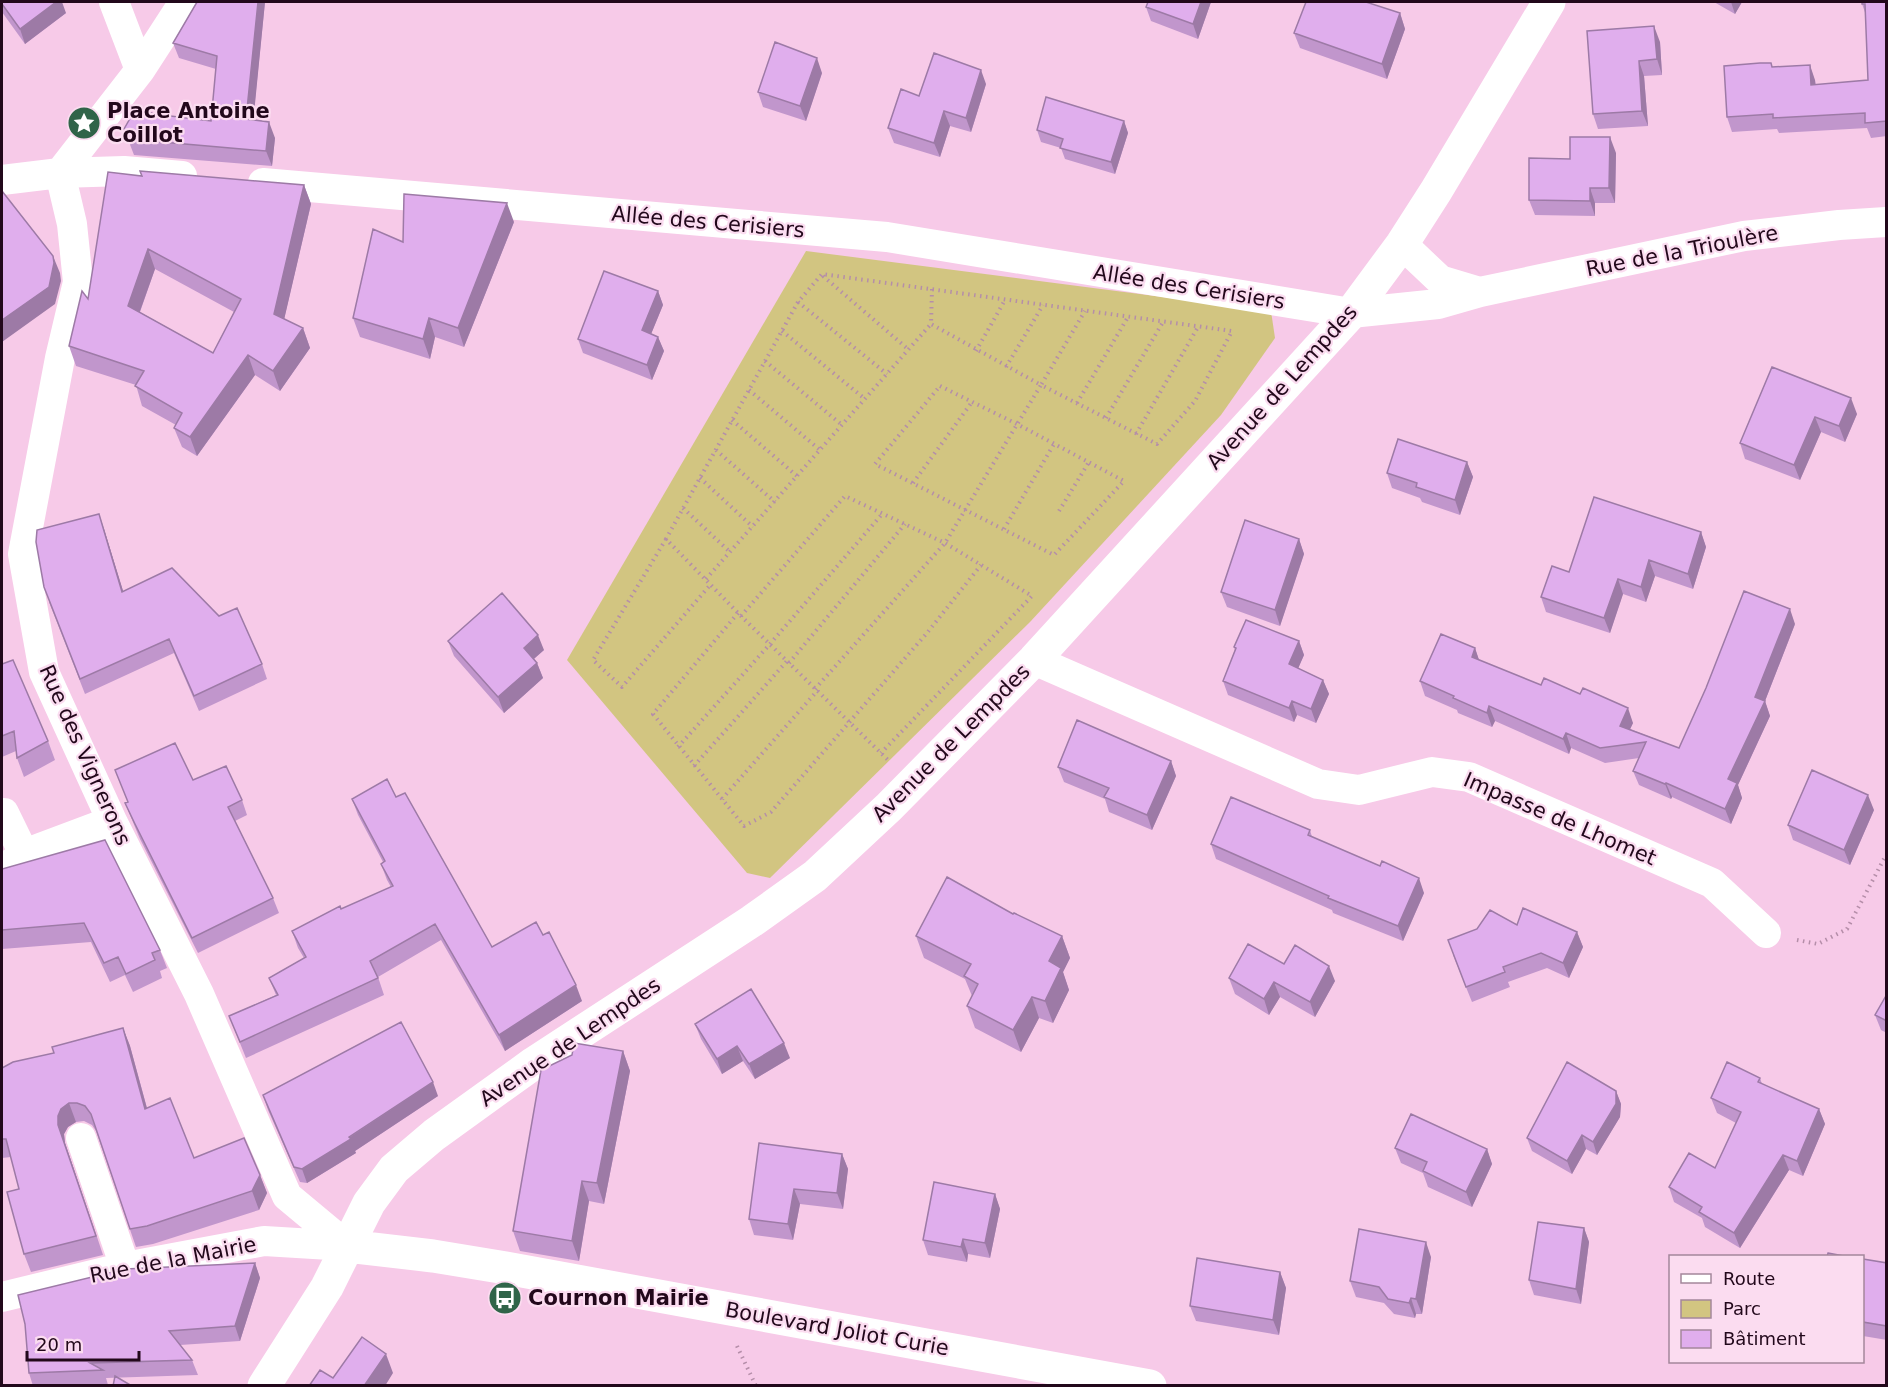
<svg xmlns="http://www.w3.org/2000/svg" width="1888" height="1387" viewBox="0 0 1888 1387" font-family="'DejaVu Sans',sans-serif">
  <rect width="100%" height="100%" fill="#f7cae8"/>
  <!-- green -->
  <path fill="#d2c581" d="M806,251L1271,311L1275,338L1221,415L1030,622L770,878L747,873L567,660Z"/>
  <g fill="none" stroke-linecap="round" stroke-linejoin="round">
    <!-- path -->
    <path stroke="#b58ea9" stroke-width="4" stroke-dasharray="1.5 4.5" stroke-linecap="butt" d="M823,276L909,350
      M932,289L931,324L1041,385L1085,311
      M798,302L887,374
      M782,331L865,399
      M976,351L1005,300
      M765,361L842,425
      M1006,367L1043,305
      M940,386L1017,424L1124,481L1054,555L875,464Z
      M749,390L820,450
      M1077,403L1128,317
      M1106,418L1163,322
      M732,420L797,476
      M1136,434L1198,327
      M716,450L775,502
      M700,478L753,527
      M913,483L972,402
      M683,508L730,552
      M1059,511L1089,462
      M1004,529L1054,444
      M666,539L593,660L622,687L711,584
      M706,579L931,324
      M738,613L653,714L744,826L771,812L927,633L981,565
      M741,616L845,496L945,543L1032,596L881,753
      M789,663L905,524
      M815,689L945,543L1041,385L1157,444L1195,401L1232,331L822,274L798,302L666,539L741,616L888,760
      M678,747L770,644L883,513
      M694,766L787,661
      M722,799L818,690
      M1797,940L1818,944L1847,929L1886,855
      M737,1346L756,1386"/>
    <!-- street -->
    <path stroke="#fff" stroke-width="30" d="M114,2L140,70
      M60,173L72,224L78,282L60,358L23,554L44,672L112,821L199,994L287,1196L347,1246
      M60,173L140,70L184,2
      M2,180L60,173L124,171L182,176
      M263,183L887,237L1351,313L1438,304L1480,292L1744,236L1839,225L1886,222
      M1402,244L1440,280L1480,292
      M1034,660L1318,784L1359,790L1432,772L1469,777L1712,883L1766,933
      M2,813H4L24,854
      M2,870L24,854L112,821
      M81,1138L125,1267
      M2,1297L125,1267L264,1241L347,1246"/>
    <!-- secondary -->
    <path stroke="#fff" stroke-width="33" d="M347,1246L433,1256L506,1268L1150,1386
      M264,1386L327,1287L369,1203L394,1169L434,1135L534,1063L752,921L815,876L889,807L1034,660L1351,313L1402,244L1436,191L1549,2"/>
  </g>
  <!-- wall -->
  <path fill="#c196cc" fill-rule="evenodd" d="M2,2L66,13L25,44L2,12Z
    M197,2H265L253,120L275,138L272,166L134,155L124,129L154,114L211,121L216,69L179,58L173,43Z
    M1148,2H1211L1198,39L1151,21L1146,7Z
    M1714,2H1742L1735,14Z
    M1887,2V136L1871,138L1867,128L1779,133L1777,129L1732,132L1727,117L1773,67L1815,80L1816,85L1868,80L1866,15L1862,4Z
    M1400,13L1405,29L1387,79L1300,48L1294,33Z
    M1587,31L1660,42L1662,75L1644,76L1648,126L1598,129L1593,114Z
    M822,73L806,121L763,107L758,92Z
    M986,84L971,132L950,126L940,157L894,143L888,128L919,96Z
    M1124,121L1128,133L1115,174L1065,159L1061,148L1041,142L1037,130Z
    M1616,153L1615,203H1595V216L1535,215L1529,200Z
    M142,176L304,185L311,204L284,319L303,328L310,348L280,391L255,375L197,456L182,447L174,428L176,425L142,406L136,385L76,366L69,346ZM155,269L234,312L213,353L140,312Z
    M514,222L464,347L435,337L430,359L360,337L353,318Z
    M658,291L663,305L651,334L658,337L664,351L652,380L583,353L578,339Z
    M1772,367L1857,414L1845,442L1821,432L1800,480L1745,459L1740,443Z
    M1467,462L1473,477L1460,515L1422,502L1420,498L1392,488L1387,473Z
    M104,529L123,591L262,664L267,679L199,711L174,653L85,694L49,602Z
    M1701,532L1706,547L1693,589L1655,576L1646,602L1623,594L1610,633L1546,612L1541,597L1569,572Z
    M1299,539L1304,554L1280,626L1227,607L1221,592Z
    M1795,624L1765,701L1770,716L1738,785L1742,798L1731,824L1672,797L1671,799L1639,785L1633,771L1639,758L1605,763L1571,748L1569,754L1495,721L1492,727L1458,713L1457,710L1425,696L1420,681L1475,648L1479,660L1633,723L1630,729L1679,748Z
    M448,641L544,650L534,659L537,663L543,678L504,713L454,656Z
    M1299,641L1304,655L1298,668L1323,680L1329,694L1316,723L1297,715L1294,722L1228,695L1223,681L1235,650L1234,647Z
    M2,664L48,741L55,760L24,777L17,758L16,751L2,757Z
    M1171,761L1176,776L1152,830L1109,812L1105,799L1064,782L1058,767Z
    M193,780L242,800L247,815L235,821L273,898L279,913L198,953L140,839L125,803Z
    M396,797L492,947L582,1001L505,1051L441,940L378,977L384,995L246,1058L229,1016L276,995L269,978L304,958L298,948L292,931L391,887L387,880L381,864L383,862L358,815L352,799Z
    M1874,810L1850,865L1793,840L1788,825Z
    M1310,830L1312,837L1380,866L1424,893L1403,941L1333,913L1332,910L1216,859L1211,844Z
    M2,869L160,950L167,968L160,971L162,978L133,992L125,975L110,982L91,942L2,949Z
    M1013,914L1062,936L1070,958L1063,972L1069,990L1053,1023L1039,1018L1021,1052L975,1028L967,1006L972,996L965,979L924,958L916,936Z
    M1517,925L1577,932L1583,947L1569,978L1547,968L1508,982L1510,987L1472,1002L1453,955Z
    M1284,964L1335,981L1315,1017L1280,997L1269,1015L1235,994L1229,978Z
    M1887,994V1033L1881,1030L1875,1015Z
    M695,1024L790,1058L755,1079L743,1061L722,1074L701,1039Z
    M123,1028L130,1046L147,1108L194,1158L260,1175L267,1193L259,1210L153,1244L136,1247L96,1131L92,1125L84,1121L76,1122L68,1127L64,1134L65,1143L103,1255L31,1272L24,1254L19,1189L11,1157L2,1158V1068L54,1053Z
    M623,1051L630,1071L604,1204L589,1201L579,1261L520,1251L513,1231Z
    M1760,1078L1762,1084L1819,1109L1825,1124L1803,1176L1789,1170L1740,1248L1705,1227L1702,1218L1674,1202L1669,1187L1715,1168L1736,1123L1717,1113L1711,1098Z
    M1616,1091L1621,1104L1620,1117L1597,1155L1586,1149L1572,1174L1532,1151L1527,1138Z
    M263,1095L438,1096L355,1151L356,1153L307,1183L300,1182L268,1110Z
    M1395,1148L1487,1149L1492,1164L1472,1207L1428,1187L1423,1173L1401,1163Z
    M842,1154L848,1169L843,1209L800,1204L793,1240L754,1235L749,1219Z
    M995,1194L1000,1209L990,1258L968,1254L967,1262L928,1255L923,1240Z
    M1584,1228L1589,1242L1581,1304L1534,1295L1529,1280Z
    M1431,1257L1422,1314H1416L1415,1318L1394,1314L1384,1303L1356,1297L1350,1281Z
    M1863,1259L1887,1263V1340L1863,1336Z
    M255,1263L260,1278L240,1341L180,1345L192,1360L198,1375L106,1378L108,1385L33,1386L29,1373Z
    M1280,1272L1286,1288L1279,1335L1196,1321L1190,1306Z"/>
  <!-- shaded-wall -->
  <path fill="#9d7aa6" d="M56,2H62L66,13L25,44L20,29Z
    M258,2H265L252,134L246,119Z
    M1201,2H1211L1198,39L1193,24Z
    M1731,2H1742L1735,14Z
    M1400,13L1405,29L1387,79L1382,64Z
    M1654,26L1660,42L1662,75L1657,59Z
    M817,58L822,73L806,121L800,106Z
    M1639,61L1644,76L1648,126L1642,111Z
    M1810,65L1815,80L1816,100L1811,85Z
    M981,70L986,84L971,132L966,118Z
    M944,111L950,126L940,157L934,143Z
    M1124,121L1128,133L1115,174L1111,162Z
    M269,122L275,138L272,166L266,151Z
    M1610,137L1616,153L1615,203L1609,188Z
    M304,185L311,204L281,333L274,314Z
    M1590,188L1595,203V216L1590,201Z
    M507,203L514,222L464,347L458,328Z
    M148,249L155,269L135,325L128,306Z
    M53,256L60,273L61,281L55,304L2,342V320Z
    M658,291L663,305L647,344L642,330Z
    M429,318L435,337L430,359L423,339Z
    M303,328L310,348L280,391L273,371Z
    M658,337L664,351L652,380L647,365Z
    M248,355L255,375L197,456L190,437Z
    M1851,398L1857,414L1845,442L1839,426Z
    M1815,417L1821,432L1800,480L1794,465Z
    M1467,462L1473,477L1460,515L1455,500Z
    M99,514L104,529L128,607L122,592Z
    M1701,532L1706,547L1693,589L1688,574Z
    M1299,539L1304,554L1280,626L1275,610Z
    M1649,560L1655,576L1646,602L1641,587Z
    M1618,579L1623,594L1610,633L1604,618Z
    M1790,609L1795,624L1765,701L1770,716L1738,785L1742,798L1731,824L1725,809L1728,779L1755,697Z
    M538,635L544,650L529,663L524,648Z
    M1299,641L1304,655L1294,678L1289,664Z
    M1475,648L1480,663L1472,657Z
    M537,663L543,678L504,713L498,697Z
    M1323,680L1329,694L1316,723L1311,709Z
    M1292,701L1297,715L1294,722L1289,708Z
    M1489,706L1495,721L1492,727L1487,713Z
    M1628,708L1633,723L1625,740L1620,726Z
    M1566,733L1571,748L1569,754L1563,739Z
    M1171,761L1176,776L1152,830L1147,815Z
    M1666,783L1672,797L1671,799L1665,784Z
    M1868,795L1874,810L1850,865L1844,850Z
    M1419,878L1424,893L1403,941L1398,926Z
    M1577,932L1583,947L1569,978L1563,963Z
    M1062,936L1070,958L1063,972L1069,990L1053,1023L1045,1001L1049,961Z
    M1329,966L1335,981L1315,1017L1310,1002Z
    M1274,982L1280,997L1269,1015L1264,999Z
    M576,985L582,1001L505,1051L499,1035Z
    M1032,997L1039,1018L1021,1052L1013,1030Z
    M123,1028L130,1046L152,1127L145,1109Z
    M784,1043L790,1058L755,1079L749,1064Z
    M737,1046L743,1061L722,1074L717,1059Z
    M623,1051L630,1071L604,1204L597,1183Z
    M433,1082L438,1096L355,1151L356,1153L307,1183L302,1169Z
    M1616,1091L1621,1104L1620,1117L1597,1155L1593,1142Z
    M69,1103L76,1122L68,1127L64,1134L65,1143L103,1255L58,1125V1116L61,1109Z
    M1819,1109L1825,1124L1803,1176L1797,1161Z
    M1582,1135L1586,1149L1572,1174L1567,1161Z
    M1487,1149L1492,1164L1472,1207L1466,1192Z
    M842,1154L848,1169L843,1209L837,1193Z
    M1783,1155L1789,1170L1740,1248L1734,1233Z
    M260,1175L267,1193L259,1210L252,1191Z
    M582,1181L589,1201L579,1261L572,1241Z
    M794,1189L800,1204L793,1240L788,1224Z
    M995,1194L1000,1209L990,1258L985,1243Z
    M1584,1228L1589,1242L1581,1304L1576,1289Z
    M963,1239L968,1254L967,1262L961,1247Z
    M1426,1242L1431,1257L1422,1314L1416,1299Z
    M255,1263L260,1278L240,1341L235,1326Z
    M1280,1272L1286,1288L1279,1335L1273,1320Z
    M1411,1298L1416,1314L1415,1318L1409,1303Z
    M386,1354L393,1373L385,1386H364Z"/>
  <!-- building -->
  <path fill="#e0aeed" stroke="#9d7aa6" stroke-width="1.5" fill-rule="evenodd" d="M2,2H56L20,29L2,4Z
    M197,2H258L246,119L269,122L266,151L128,139L124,129L136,108L154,114L211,121L217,56L173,43Z
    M1148,2H1201L1193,24L1146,7Z
    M1306,2H1366L1400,13L1382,64L1294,33Z
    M1862,2H1887V121L1865,123V113L1773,118V114L1727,117L1724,66L1760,63H1771L1772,67L1810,65L1811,85L1868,80L1865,4H1862Z
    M1654,26L1657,59L1639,61L1642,111L1593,114L1587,31Z
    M775,42L817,58L800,106L758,92Z
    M934,53L981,70L966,118L944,111L934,143L888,128L901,89L919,96Z
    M1046,97L1124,121L1111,162L1060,148L1063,139L1037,130Z
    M1570,137H1610L1609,188H1590V201L1529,200V158L1570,159Z
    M140,171L304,185L274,314L303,328L273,371L248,355L190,437L174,428L182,413L135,386L144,371L69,346L82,291L88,299L108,172L142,176ZM148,249L241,299L213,353L128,306Z
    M2,191L53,256L54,263L49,287L2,320Z
    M404,194L507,203L458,328L429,318L423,339L353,318L373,229L403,242Z
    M604,271L658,291L642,330L658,337L647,365L578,339Z
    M1772,367L1851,398L1839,426L1815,417L1794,465L1740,443Z
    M1398,439L1467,462L1455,500L1416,487L1417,483L1387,473Z
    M1594,497L1701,532L1688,574L1649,560L1641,587L1618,579L1604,618L1541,597L1552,566L1569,572Z
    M99,514L122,592L172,568L219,616L237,608L262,664L194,696L169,639L80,679L44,587L36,542L37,530Z
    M1245,520L1299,539L1275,610L1221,592Z
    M1744,591L1790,609L1755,697L1765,701L1728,779L1737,783L1725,809L1666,783L1665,784L1633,771L1646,742L1600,748L1566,733L1563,739L1489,706L1487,713L1453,698L1454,696L1420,681L1441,634L1475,648L1472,657L1541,685L1544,678L1580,694L1583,688L1628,708L1620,726L1679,748L1706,688Z
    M502,593L538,635L524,648L537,663L498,697L448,641Z
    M1246,620L1299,641L1289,664L1323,680L1311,709L1292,701L1289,708L1223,681L1236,648L1234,647Z
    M13,660L48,741L17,758L14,731L2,736V664Z
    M1077,720L1171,761L1147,815L1104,797L1109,788L1058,767Z
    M175,743L193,780L226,766L242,800L228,807L273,898L192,938L135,824L125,803L128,802L115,770Z
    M1812,770L1868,795L1844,850L1788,825Z
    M387,779L396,797L405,793L492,947L536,922L543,935L549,932L576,985L499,1035L435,924L370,961L378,978L240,1042L229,1016L278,995L269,978L306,957L292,931L340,906L341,909L393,886L381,864L385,861L352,799Z
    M1231,797L1310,830L1308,835L1380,866L1382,861L1419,878L1398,926L1328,898L1329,896L1211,844Z
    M105,840L160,950L152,953L155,960L126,974L118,957L104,963L84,923L2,930V869Z
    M947,877L1013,914L1014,913L1062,936L1049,961L1061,968L1045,1001L1032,997L1013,1030L967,1006L978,984L964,976L971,964L916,936Z
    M1523,908L1577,932L1563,963L1541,953L1503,967L1505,972L1466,987L1448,940L1477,929L1490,910L1517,925Z
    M1248,944L1284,964L1295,945L1329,966L1310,1002L1274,982L1264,999L1229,978Z
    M751,989L784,1043L749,1064L737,1046L717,1059L695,1024Z
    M1887,994V1021L1875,1015Z
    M401,1022L433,1082L349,1137L351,1139L302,1169L294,1167L263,1095Z
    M123,1028L145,1109L170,1098L194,1158L244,1138L260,1175L252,1191L147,1226L130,1229L91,1114L85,1106L77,1103H69L61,1109L58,1116V1125L96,1236L24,1254L7,1192L19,1189L6,1139H2V1068L13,1062L54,1053L52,1047Z
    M574,1043L623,1051L597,1183L582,1181L572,1241L513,1231L541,1070L572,1055Z
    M1567,1062L1616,1091V1104L1593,1142L1582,1135L1567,1161L1527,1138Z
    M1727,1062L1760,1078L1758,1082L1819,1109L1797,1161L1783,1155L1734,1233L1699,1212L1702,1207L1669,1187L1689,1153L1715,1168L1741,1112L1711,1098Z
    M1411,1114L1487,1149L1466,1192L1423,1171L1427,1162L1395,1148Z
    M759,1143L842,1154L837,1193L794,1189L788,1224L749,1219Z
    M934,1182L995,1194L985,1243L963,1239L961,1247L923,1240Z
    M1538,1222L1584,1228L1576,1289L1529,1280Z
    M1359,1229L1426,1242L1416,1299L1411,1298L1409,1303L1388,1299L1379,1287L1350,1281Z
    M1828,1253L1849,1257H1827Z
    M1197,1258L1280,1272L1273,1320L1190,1306Z
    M1863,1259L1887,1263V1326L1863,1322Z
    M255,1263L235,1326L169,1331L192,1360L90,1363L103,1370L29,1373L25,1324L18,1295L125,1269Z
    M362,1337L386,1354L364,1386H309L320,1370L333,1378Z
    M115,1376L132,1386H113Z"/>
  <!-- icons -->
  <defs>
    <g id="sight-disc" transform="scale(1.725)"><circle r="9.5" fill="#306449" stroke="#fbdcf0"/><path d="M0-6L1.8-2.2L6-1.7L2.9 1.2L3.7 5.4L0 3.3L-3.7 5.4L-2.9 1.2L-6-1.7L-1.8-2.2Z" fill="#fff"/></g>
    <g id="bus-disc" transform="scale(1.725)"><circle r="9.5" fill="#306449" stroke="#fbdcf0"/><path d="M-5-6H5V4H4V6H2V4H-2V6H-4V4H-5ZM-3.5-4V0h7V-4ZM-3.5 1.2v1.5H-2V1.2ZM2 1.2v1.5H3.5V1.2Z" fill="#fff"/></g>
  </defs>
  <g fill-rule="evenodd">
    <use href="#sight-disc" x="84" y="123"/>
    <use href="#bus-disc" x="505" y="1298"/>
  </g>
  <g text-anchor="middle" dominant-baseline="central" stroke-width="4.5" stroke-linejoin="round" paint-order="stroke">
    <!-- poi labels -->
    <g font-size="21" font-weight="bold" fill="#22081b" stroke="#fbdcf0" text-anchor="start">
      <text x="107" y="111">Place Antoine<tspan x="107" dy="24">Coillot</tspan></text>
      <text x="528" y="1298">Cournon Mairie</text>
    </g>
    <!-- street labels -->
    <g font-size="21" fill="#22081b" stroke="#fbdcf0">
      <text transform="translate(708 222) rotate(5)">Allée des Cerisiers</text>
      <text transform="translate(1682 251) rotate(-11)">Rue de la Trioulère</text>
      <text transform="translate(1189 287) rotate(9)">Allée des Cerisiers</text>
      <text transform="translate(1282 387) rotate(-48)">Avenue de Lempdes</text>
      <text transform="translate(951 743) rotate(-45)">Avenue de Lempdes</text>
      <text transform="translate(85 755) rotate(66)">Rue des Vignerons</text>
      <text transform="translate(1560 819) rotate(23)">Impasse de Lhomet</text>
      <text transform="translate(570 1042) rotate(-34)">Avenue de Lempdes</text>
      <text transform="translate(173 1260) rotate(-11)">Rue de la Mairie</text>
      <text transform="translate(837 1329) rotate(10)">Boulevard Joliot Curie</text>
    </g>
  </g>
  <!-- border -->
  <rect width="1888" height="1387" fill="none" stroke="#22081b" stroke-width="6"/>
  <!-- legend -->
  <rect x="1669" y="1255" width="195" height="108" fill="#fbdcf0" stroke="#a4879b" stroke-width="1.5"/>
  <rect x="1681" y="1274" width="30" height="9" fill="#ffffff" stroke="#a4879b" stroke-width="1.5"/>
  <text x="1723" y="1285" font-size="18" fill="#22081b">Route</text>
  <rect x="1681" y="1300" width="30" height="18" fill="#d2c581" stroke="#a4879b" stroke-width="1.5"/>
  <text x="1723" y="1315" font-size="18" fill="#22081b">Parc</text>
  <rect x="1681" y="1330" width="30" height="18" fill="#e0aeed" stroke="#a4879b" stroke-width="1.5"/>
  <text x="1723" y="1345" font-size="18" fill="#22081b">Bâtiment</text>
  <!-- scale -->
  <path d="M27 1351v9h112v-9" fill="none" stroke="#22081b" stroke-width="3"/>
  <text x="36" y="1351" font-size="18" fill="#22081b" stroke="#fbdcf0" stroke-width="4.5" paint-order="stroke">20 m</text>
</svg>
